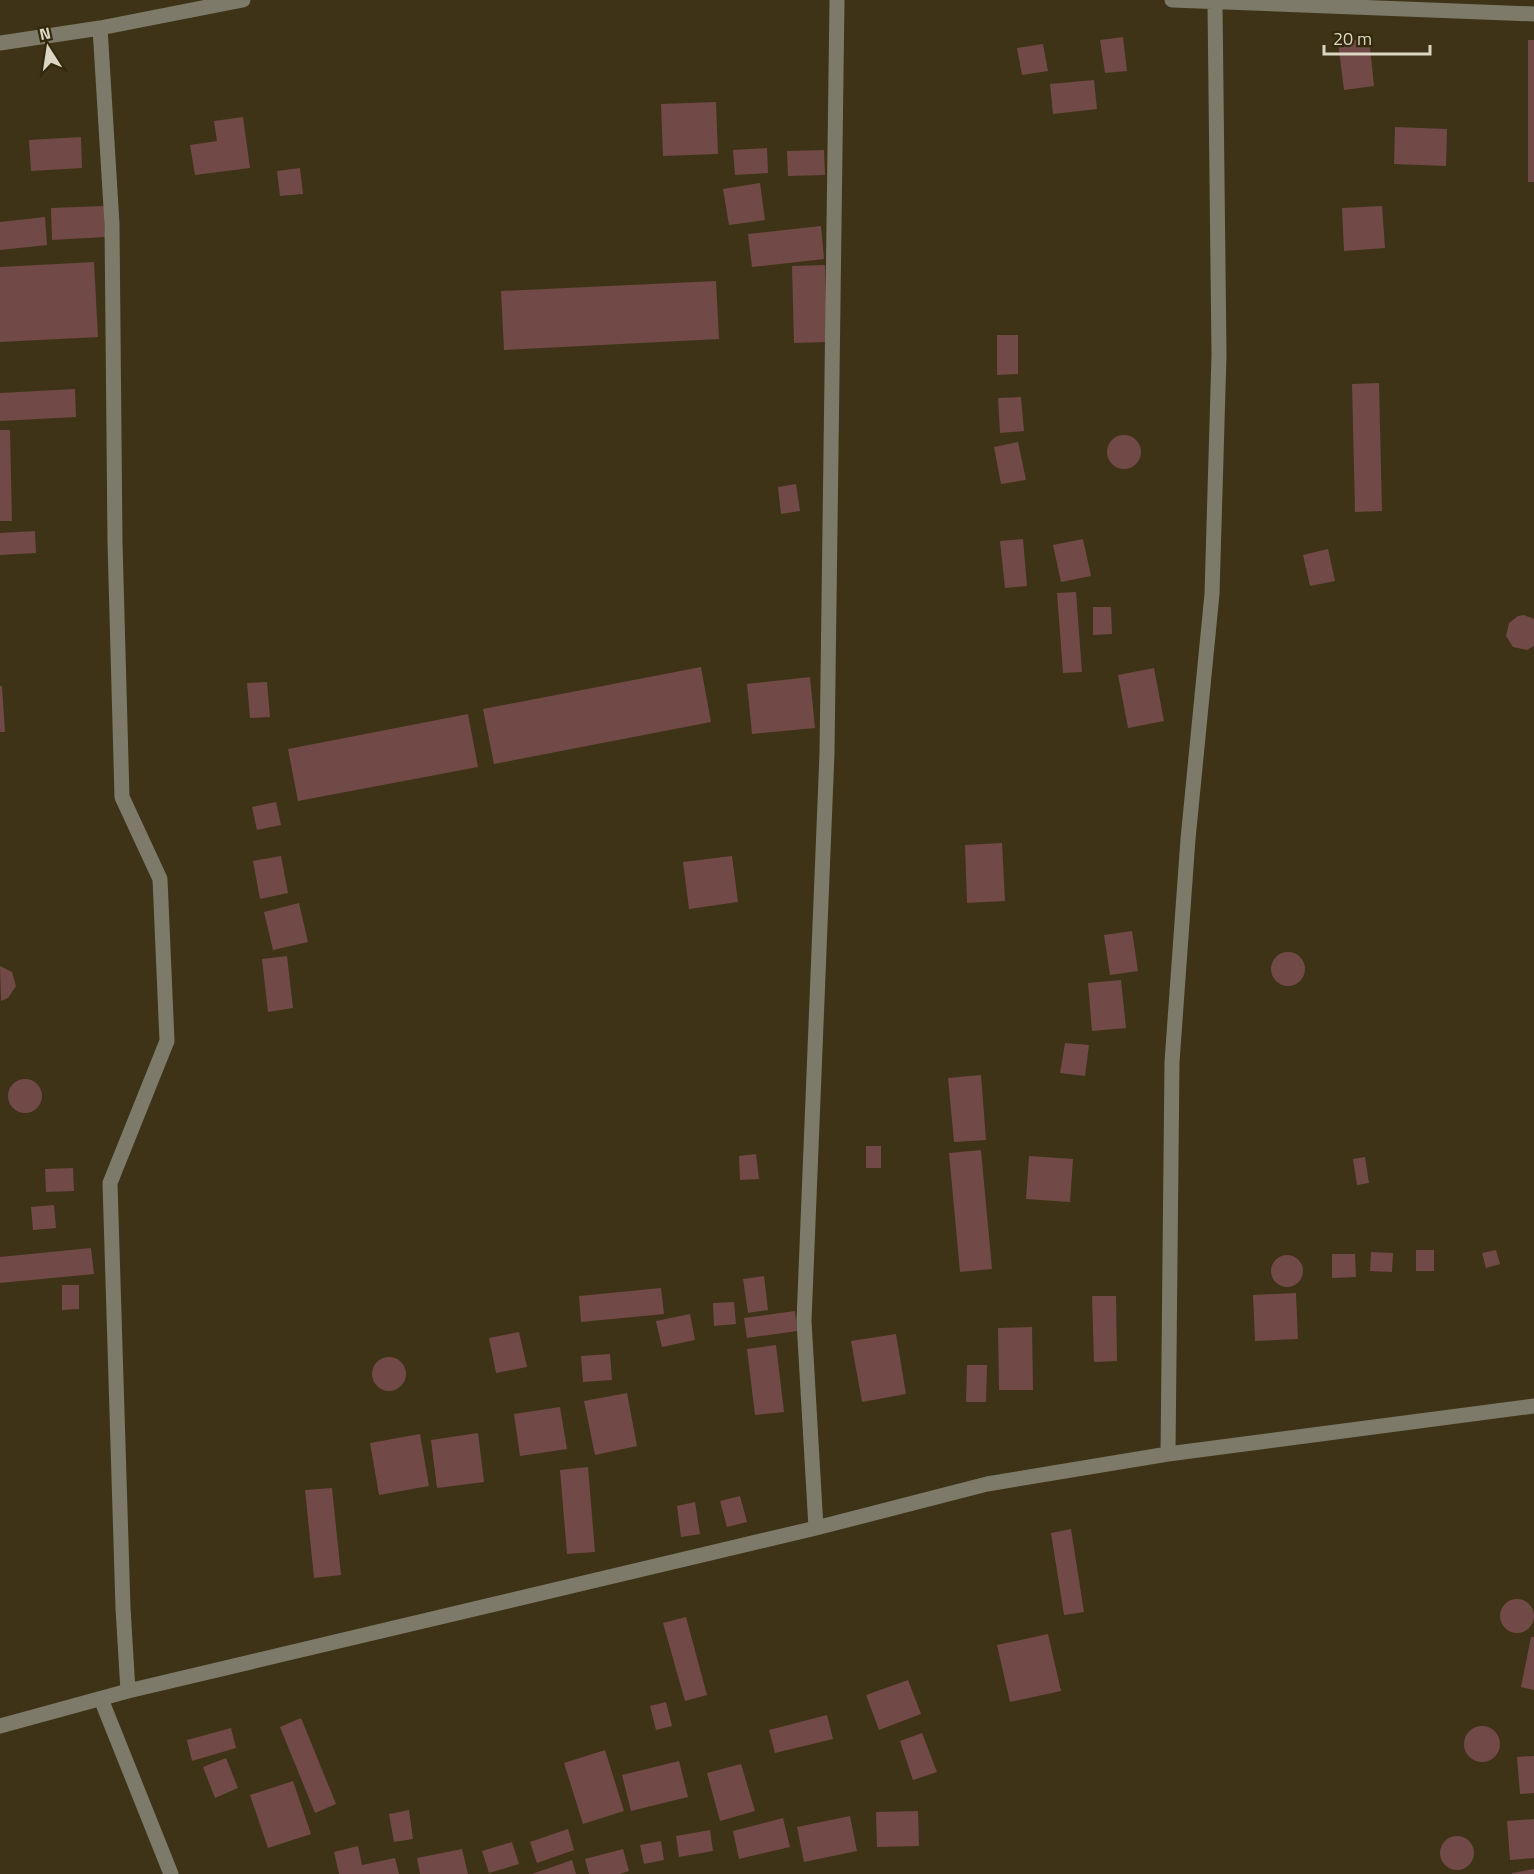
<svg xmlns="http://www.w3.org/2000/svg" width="1534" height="1874" viewBox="0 0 1534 1874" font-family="'Titillium Web',sans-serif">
  <rect width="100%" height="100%" fill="#3e3316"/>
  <!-- building -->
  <path fill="#714947" d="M1123,37L1127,71L1105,73L1100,40Z
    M1369,38L1374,86L1344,90L1338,42Z
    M1528,40H1534V182H1528Z
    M1043,44L1048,71L1022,75L1017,48Z
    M1094,80L1097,109L1053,114L1050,84Z
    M716,102L718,154L663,156L661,104Z
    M243,117L250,168L195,175L190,145L217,141L214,121Z
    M1395,127L1447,129L1446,166L1394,164Z
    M81,137L82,168L31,171L29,140Z
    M767,148L768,173L735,175L733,150Z
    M824,150L825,175L788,176L787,151Z
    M300,168L303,194L280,196L277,171Z
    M760,183L765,220L729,225L723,189Z
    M104,206L105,237L52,240L51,208Z
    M1382,206L1385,248L1344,251L1342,208Z
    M45,217L47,245L0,250V222Z
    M821,226L824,259L752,267L748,234Z
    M94,262L98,337L0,342V267Z
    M825,265L827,342L794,343L792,266Z
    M716,281L719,339L504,350L501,291Z
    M997,335H1018V374L997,375Z
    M1379,383L1382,511L1355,512L1352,384Z
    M75,389L76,417L0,421V393Z
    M1021,397L1024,431L1000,433L998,398Z
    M0,430H10L12,521H0Z
    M1107 452a17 17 0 1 1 34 0a17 17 0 1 1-34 0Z
    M1018,442L1026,480L1001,484L994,447Z
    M796,484L800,511L781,514L778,487Z
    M35,531L36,553L0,555V533Z
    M1023,539L1027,586L1005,588L1000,541Z
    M1083,539L1091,576L1061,582L1053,545Z
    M1328,549L1335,581L1310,586L1303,555Z
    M1076,592L1082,672L1063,673L1057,593Z
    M1093,607H1111L1112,634L1093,635Z
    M1524,615L1534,619V646L1527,650L1513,647L1506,636L1509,623L1518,616Z
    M701,667L711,722L494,764L483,709Z
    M1154,668L1164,721L1128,728L1118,675Z
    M810,677L815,728L752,734L747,684Z
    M267,682L270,717L250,718L247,683Z
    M0,686H2L5,732H0Z
    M468,714L478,767L298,801L288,749Z
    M276,802L281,825L257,830L252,807Z
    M1002,843L1005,901L967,903L965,845Z
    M281,856L288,893L260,899L253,861Z
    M732,856L738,902L689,909L683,862Z
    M299,903L308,942L273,950L264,912Z
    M1132,931L1138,971L1110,975L1104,935Z
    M1271 969a17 17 0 1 1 34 0a17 17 0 1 1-34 0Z
    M287,956L293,1008L268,1012L262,959Z
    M0,966L12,972L16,986L8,998L1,1001Z
    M1121,980L1126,1028L1092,1031L1088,983Z
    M1065,1043L1089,1045L1085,1076L1060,1073Z
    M981,1075L986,1140L954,1142L948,1078Z
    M8 1096a17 17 0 1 1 34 0a17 17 0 1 1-34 0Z
    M866,1146H881V1168H866Z
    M981,1150L992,1269L960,1272L949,1153Z
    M756,1154L759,1179L740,1180L739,1156Z
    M1029,1156L1073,1159L1070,1202L1026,1199Z
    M1365,1157L1369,1183L1357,1185L1353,1159Z
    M73,1168L74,1191L46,1192L45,1169Z
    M54,1205L56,1228L33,1230L31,1207Z
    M91,1248L94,1274L0,1283V1257Z
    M1416,1250H1434V1271H1416Z
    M1496,1250L1500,1264L1486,1268L1482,1253Z
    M1371,1252L1393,1253L1392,1272L1370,1271Z
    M1332,1254H1355L1356,1277L1332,1278Z
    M1271 1271a16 16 0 1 1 32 0a16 16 0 1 1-32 0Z
    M764,1276L768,1310L748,1313L743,1279Z
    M62,1285H79V1309L62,1310Z
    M661,1288L664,1314L581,1322L579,1296Z
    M1296,1293L1298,1339L1255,1341L1253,1295Z
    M1092,1296H1116L1117,1361L1094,1362Z
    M734,1302L736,1324L714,1326L713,1303Z
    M795,1311L797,1331L747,1338L744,1318Z
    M690,1314L695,1340L662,1347L656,1321Z
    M1032,1327L1033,1390H999L998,1328Z
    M519,1332L527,1367L496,1373L489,1338Z
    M896,1334L906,1394L862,1402L851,1341Z
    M776,1345L784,1412L755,1415L747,1349Z
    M610,1354L612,1380L583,1382L581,1356Z
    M372 1374a17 17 0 1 1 34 0a17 17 0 1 1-34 0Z
    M967,1365H987L986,1402H966Z
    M627,1393L637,1446L595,1455L584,1401Z
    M560,1407L567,1449L520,1456L514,1414Z
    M478,1433L484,1482L437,1488L431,1440Z
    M420,1434L429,1486L379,1495L370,1443Z
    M588,1467L595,1552L567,1554L560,1470Z
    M332,1488L341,1575L314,1578L305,1490Z
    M740,1496L747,1522L727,1527L720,1501Z
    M695,1502L700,1534L681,1537L677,1506Z
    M1071,1529L1084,1612L1064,1615L1051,1533Z
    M1500 1616a17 17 0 1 1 34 0a17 17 0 1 1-34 0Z
    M686,1617L707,1695L685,1701L663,1623Z
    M1048,1634L1061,1691L1010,1702L997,1645Z
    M1531,1637H1534V1690L1521,1687Z
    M908,1680L921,1714L879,1730L866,1695Z
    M666,1702L672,1726L656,1730L650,1706Z
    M827,1715L833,1739L775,1753L769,1730Z
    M301,1718L336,1804L315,1813L280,1727Z
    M1464 1744a18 18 0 1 1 36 0a18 18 0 1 1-36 0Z
    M231,1728L236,1748L192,1761L187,1740Z
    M922,1733L937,1772L913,1780L900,1741Z
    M605,1750L624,1811L583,1824L564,1763Z
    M1534,1756V1793L1520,1794L1517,1757Z
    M226,1758L238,1788L215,1798L203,1767Z
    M679,1761L688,1797L631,1811L622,1775Z
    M741,1764L755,1811L720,1821L707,1773Z
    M293,1781L311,1834L268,1848L250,1795Z
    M409,1810L413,1839L394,1842L389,1814Z
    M918,1811L919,1846L877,1847L876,1812Z
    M850,1816L857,1851L804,1862L797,1827Z
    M783,1818L790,1847L739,1859L733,1831Z
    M1534,1819V1858L1510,1860L1507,1821Z
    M568,1829L574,1850L537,1863L530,1842Z
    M710,1830L713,1851L679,1857L676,1836Z
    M1440 1853a17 17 0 1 1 34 0a17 17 0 1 1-34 0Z
    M661,1841L664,1860L644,1864L640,1845Z
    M512,1842L519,1864L489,1873L482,1851Z
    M358,1846L362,1865L395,1858L399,1874H339L334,1852Z
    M462,1849L468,1874H420L417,1858Z
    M623,1849L629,1871L620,1874H589L585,1859Z
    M572,1860L576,1874H532Z
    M1534,1869V1874H1512V1873Z"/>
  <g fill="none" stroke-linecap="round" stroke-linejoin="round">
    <!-- minor -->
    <path stroke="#7d7a6a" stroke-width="15" d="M1172,0L1534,14
      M100,28L112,224L115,542L122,797L160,879L167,1041L110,1183L123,1608L128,1691
      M0,43L100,28L243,0
      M1168,1454L1172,1062L1188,839L1212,594L1219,355L1215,3
      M816,1528L804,1321L827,753L837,0
      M101,1699L171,1874
      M0,1726L128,1691L816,1528L987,1484L1168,1454L1534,1406"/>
  </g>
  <!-- north arrow -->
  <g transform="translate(48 48) rotate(348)" stroke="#33290c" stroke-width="4.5" paint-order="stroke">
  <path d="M0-4.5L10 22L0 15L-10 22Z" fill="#dcd6c5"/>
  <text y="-9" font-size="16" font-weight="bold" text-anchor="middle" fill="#dcd6c5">N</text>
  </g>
  <!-- scale -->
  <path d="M1324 45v9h106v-9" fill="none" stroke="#dcd6c5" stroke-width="3"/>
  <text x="1333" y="45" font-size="18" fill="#dcd6c5" stroke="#33290c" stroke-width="4.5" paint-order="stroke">20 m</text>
</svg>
